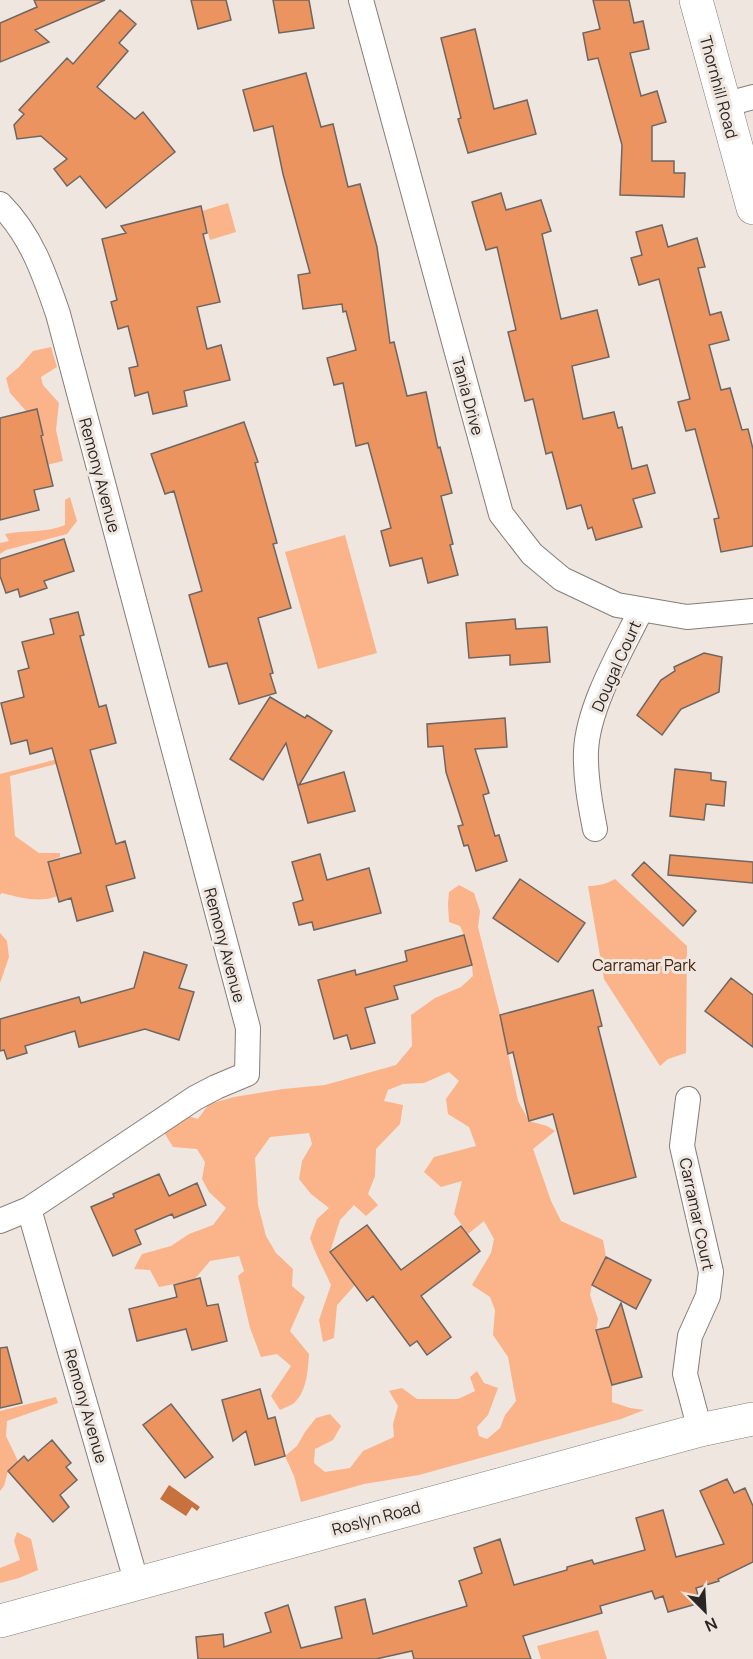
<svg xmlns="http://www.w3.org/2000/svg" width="753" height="1659" viewBox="0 0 753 1659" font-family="Manrope,sans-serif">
  <rect width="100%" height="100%" fill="#efe6e0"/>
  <!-- green -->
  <path fill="#fbb389" d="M228,203L236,232L210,240L202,211Z
    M51,347L57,367L41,377L43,385L59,403L56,430L63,461L26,470C46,441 45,443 37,410L27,412L10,393L6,378L19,367L33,351Z
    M70,497L77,521L67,534L6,550L0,554V543L9,541L5,534C25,530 47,533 65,525V500Z
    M345,535L377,653L318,669L285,552Z
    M89,751L87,756L10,776L15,836L39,853H60V857L47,862L58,896C40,903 21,898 2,893L0,895V774Z
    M615,879L687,946L686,1053L668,1059L660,1066L604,979L588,886C598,886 606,884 615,879Z
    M459,885L474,893L480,911L478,927L499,1010L518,1101L529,1121L547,1126L555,1131L533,1149L551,1201L561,1221L603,1240L606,1257L592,1285L590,1295L598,1319L596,1330L612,1385V1402L630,1408L644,1410L621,1419L419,1475L364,1484L301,1502L294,1476L285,1456L297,1446L305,1432L316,1418L330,1414L341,1426L333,1440L315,1449L314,1463L325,1472L350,1468L363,1451L394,1437L393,1424L398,1406L389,1391L402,1388L417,1399H458L475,1391L470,1377L477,1371L484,1383L498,1388L488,1415L477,1427L479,1436L487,1439L500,1428L505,1415L516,1401L508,1357L493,1335L495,1310L490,1297L472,1285L491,1253L494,1239L484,1221L468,1234L454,1214L462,1181L441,1187L424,1172L434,1157L476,1146L469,1127L448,1114L446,1099L459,1081L449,1072L424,1083L403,1084L388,1090L384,1101L403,1105L400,1124L376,1149L375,1176L368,1194L378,1205L366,1216L354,1205L340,1220L330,1252L355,1285L337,1305L334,1338L323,1342L319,1320L331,1285C324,1269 315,1254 310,1238L317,1219L329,1208L311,1194L299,1179L302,1161L312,1144L309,1133L270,1137L255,1158L258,1205L266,1236L276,1253L293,1269L292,1286L305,1297L290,1331L309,1354C308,1369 307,1393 293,1404C289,1406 284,1408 280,1410L271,1396L291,1366L277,1354L261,1357L250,1328L238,1276L244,1271L239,1256L210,1261L194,1280L159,1287L150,1270L134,1269L142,1254L171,1246L189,1234L213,1225L226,1208L209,1192L202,1179L205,1162L197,1149L173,1147L162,1129L184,1115L198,1119L209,1104L234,1097L283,1089L325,1085L396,1065L412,1046L411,1015L435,998L461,987L473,976C472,958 467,941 460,926L449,922L448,904L449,892Z
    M0,933L7,941L9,957L0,983Z
    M56,1397L58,1403L7,1421L6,1436L18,1461L8,1471L4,1486L0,1491V1411Z
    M17,1532L31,1539L38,1570L19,1578L0,1583V1568L20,1560L14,1541Z
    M598,1630L607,1659H541L537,1646Z"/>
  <!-- water -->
  <path fill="#c7723d" d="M169,1485L200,1507L197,1511L192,1507L186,1516L160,1499Z"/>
  <!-- building -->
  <path fill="#ec945f" stroke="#6e6662" stroke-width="1.5" d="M34,0H105L35,30L49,42L0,62V23L37,7Z
    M191,0H226L231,20L198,29Z
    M273,0H309L314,28L279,33Z
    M593,0H629L634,23L643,21L649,49L630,53L641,96L657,91L666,122L652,126V161H674V173H685L684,197L620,195L622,145L598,58L588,60L583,33L600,29Z
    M120,10L136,24L119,43L128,51L97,87L135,119L143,112L175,152L106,208L80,176L67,186L54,169L67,159L41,136L17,139L14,125L24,114L19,110L67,58L73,64Z
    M475,29L494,109L527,100L536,134L468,153L458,119L461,118L441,38Z
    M306,73L321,127L333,124L348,187L360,184L377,247L390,343L394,342L407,396L426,392L438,448L440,447L452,493L441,496L453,544L450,545L458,575L428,583L422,558L390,566L381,531L391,528L368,443L356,446L343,383L334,385L327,358L356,350L346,311L343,312L342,304L303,309L298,275L310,273L283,174L273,126L254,131L243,90Z
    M501,193L506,210L541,200L551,231L542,234L561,319L597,310L609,357L572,366L583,419L614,412L618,428L622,427L632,469L647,465L655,493L633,499L642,527L596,540L592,527L588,529L581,505L567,509L552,452L546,454L533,399L525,401L508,332L516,330L497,247L486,250L472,202Z
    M201,206L207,233L203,234L220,302L197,307L207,349L221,345L230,380L184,391L187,406L153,414L148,392L135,396L129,368L138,366L128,326L118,329L111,302L117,300L102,239L126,233L121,226Z
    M662,225L668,247L697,238L705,267L698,268L710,315L721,312L729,340L709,345L721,390L730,388L742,430L748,429L753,449V546L721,552L714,519L719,518L695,429L686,431L678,402L690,399L659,279L639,285L631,258L642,255L636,232Z
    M37,409L43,435L41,436L53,486L34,490L39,510L0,520V418Z
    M244,422L258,462L255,463L277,543L273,544L291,608L258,618L273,673L270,674L276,693L239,704L227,663L209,667L189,595L202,591L174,491L165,494L151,454Z
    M64,539L74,571L44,581L47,588L20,597L18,589L6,593L0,576V559Z
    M78,612L84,635L80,636L99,707L106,705L116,743L90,750L116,844L125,841L135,878L106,886L113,911L77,921L71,898L59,902L48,862L81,853L52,748L30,754L27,740L11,744L1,703L24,697L18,671L29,668L22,642L54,634L50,619Z
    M515,619L516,629L547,627L550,662L510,665V655L469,658L466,623Z
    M704,653L722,657L719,692L681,709L662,735L637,715L661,680L675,671L674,667Z
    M270,697L305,718L307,715L332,731L299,785L344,772L355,811L308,823L286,743L263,780L230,759Z
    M505,718L507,747L475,749L489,793L483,795L495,836L499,835L507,861L476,871L468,845L464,846L458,826L463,825L446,772L443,746L428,747L427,724Z
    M675,769L711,773V780L726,782L724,806L706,804L704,820L670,816Z
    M320,854L327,880L369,868L381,913L314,930L312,922L299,925L293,903L303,900L292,862Z
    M670,855L753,862V883L668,875Z
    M644,862L696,911L683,926L632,875Z
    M520,879L585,923L558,962L493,918Z
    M464,935L472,965L394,986L398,999L365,1008L375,1043L351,1049L347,1035L334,1039L318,980L355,970L356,975L407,961L405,951Z
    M144,952L187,965L179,988L194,992L179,1040L145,1029L79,1047L75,1031L25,1046L27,1053L7,1059L4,1050L0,1051V1019L79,997L81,1003L134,988Z
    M731,978L753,995V1047L705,1011Z
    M593,990L602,1026L598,1027L636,1177L574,1194L553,1114L529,1121L513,1052L508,1054L500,1015Z
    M159,1174L169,1196L197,1183L206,1205L174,1218L172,1214L135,1230L141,1244L113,1256L91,1207L114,1197L113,1194Z
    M367,1225L401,1270L461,1226L480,1251L421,1296L451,1337L427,1355L417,1341L410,1346L373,1296L367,1301L330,1252Z
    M606,1257L651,1280L636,1309L592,1285Z
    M200,1278L207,1306L218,1304L227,1341L192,1350L186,1329L137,1341L129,1309L177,1297L174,1285Z
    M621,1303L642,1377L612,1385L596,1330L609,1327Z
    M7,1347L22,1403L0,1408V1348Z
    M260,1389L268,1419L275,1417L285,1456L255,1465L246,1431L233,1441L222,1400Z
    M171,1404L213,1457L185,1478L143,1425Z
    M52,1440L71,1463L66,1467L77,1480L60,1495L69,1507L53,1522L8,1471L24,1456L28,1461Z
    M727,1479L734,1493L745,1488L753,1506V1562L718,1579L719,1581L696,1588L700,1603L668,1612L663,1596L655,1599L652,1591L600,1606L602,1613L523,1636L531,1659H414L412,1651L376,1659H198L196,1637L223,1634L224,1647L271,1632L265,1613L288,1605L301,1648L342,1638L335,1607L365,1599L373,1634L467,1606L459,1581L482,1573L474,1548L500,1539L514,1585L567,1570V1567L592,1560L594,1564L645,1550L636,1518L663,1510L676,1557L724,1544L700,1491Z"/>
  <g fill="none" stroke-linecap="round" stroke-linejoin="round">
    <!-- street casing -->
    <g stroke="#857d78" stroke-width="26">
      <path id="street" d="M361,0L501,514L532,554L562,579L617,605L687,617L753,611
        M724,105L753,97
        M0,204C31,235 44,273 58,314L248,1028L247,1074L216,1087L195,1098L29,1209L137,1584
        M595,829C590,804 585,777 586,751C588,706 621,651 641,610
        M688,1099L682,1146L711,1272L708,1296L690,1336L685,1374L700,1430
        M0,1221L29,1209"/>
    </g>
    <!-- secondary casing -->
    <g stroke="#857d78" stroke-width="34">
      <path id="secondary" d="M696,0L753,208
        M0,1621L700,1430L753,1419"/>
    </g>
    <!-- street -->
    <use href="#street" stroke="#fff" stroke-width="24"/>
    <!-- secondary -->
    <use href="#secondary" stroke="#fff" stroke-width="33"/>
  </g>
  <g text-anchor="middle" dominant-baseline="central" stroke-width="6" stroke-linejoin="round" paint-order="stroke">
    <!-- street labels -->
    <g font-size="16" fill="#292523" stroke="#efe6e0">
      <text transform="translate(719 87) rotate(75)">Thornhill Road</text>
      <text transform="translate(468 396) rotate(75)">Tania Drive</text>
      <text transform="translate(100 475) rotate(75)">Remony Avenue</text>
      <text transform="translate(616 666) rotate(-66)">Dougal Court</text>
      <text transform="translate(225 945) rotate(75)">Remony Avenue</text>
      <text transform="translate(697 1214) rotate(78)">Carramar Court</text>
      <text transform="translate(86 1406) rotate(74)">Remony Avenue</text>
      <text transform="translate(376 1518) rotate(-15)">Roslyn Road</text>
    </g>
    <!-- park labels -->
    <g font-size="16" fill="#44220b" stroke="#efe6e0">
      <text x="644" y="965">Carramar Park</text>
    </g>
  </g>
  <!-- north arrow -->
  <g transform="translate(705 1611) rotate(156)" stroke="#efe6e0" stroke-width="4.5" paint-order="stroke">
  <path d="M0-4.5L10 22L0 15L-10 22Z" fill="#292523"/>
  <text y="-9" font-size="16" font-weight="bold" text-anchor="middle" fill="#292523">N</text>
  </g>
</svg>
